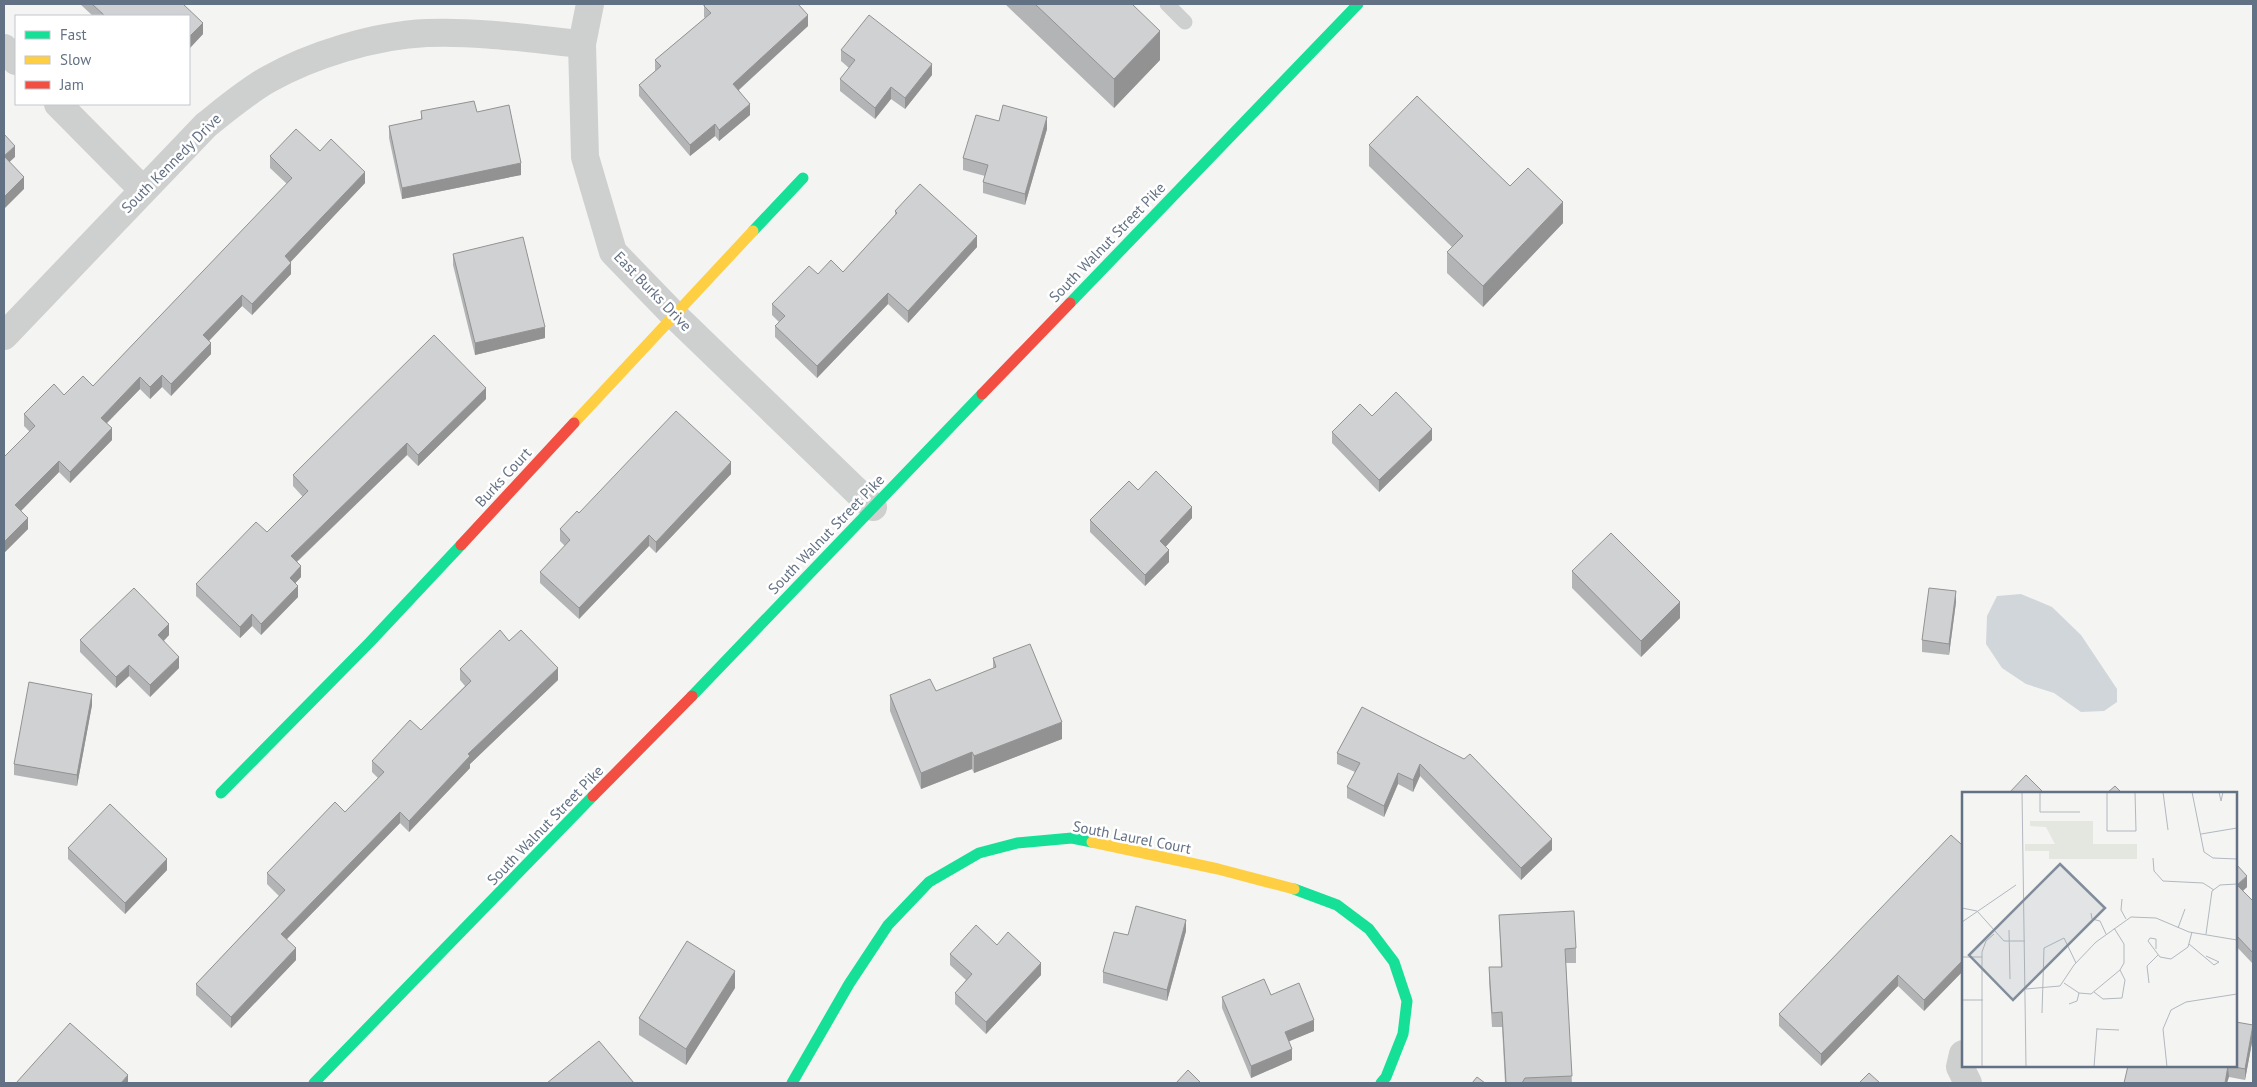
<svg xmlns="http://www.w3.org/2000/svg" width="2257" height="1087" viewBox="0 0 2257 1087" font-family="'PT Sans',sans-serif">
  <rect width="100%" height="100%" fill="#f4f4f2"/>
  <!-- water -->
  <path fill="#d0d6da" d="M2021,594L2052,607L2081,635L2117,689V702L2104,711L2081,712L2054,693L2026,684L2002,668L1986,644L1987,616L1997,596Z"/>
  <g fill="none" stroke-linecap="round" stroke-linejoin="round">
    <!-- lane -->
    <path stroke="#cecfcf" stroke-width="15" d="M1167,4L1185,22"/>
    <!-- street -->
    <path stroke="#cecfcf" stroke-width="28" d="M590,4L582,44L585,157L613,252L675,316L873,507
      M4,48L16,61
      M58,104L143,190
      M4,336L206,125C226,109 245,93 267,80C311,55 376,35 427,33C479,31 531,39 582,44
      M1963,1054L1960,1067L1968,1083"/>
    <!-- fast -->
    <path stroke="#16e098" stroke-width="11" d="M753,231L803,178
      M1070,303L1358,4
      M692,696L982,394
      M221,793L370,642L461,545
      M1294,889L1337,905L1369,929L1394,962L1407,1001L1403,1034L1386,1077L1381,1083
      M314,1083L593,796
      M792,1083L849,984L888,925L929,882L979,853L1017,843L1072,838L1092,842"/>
    <!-- slow -->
    <path stroke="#ffcf43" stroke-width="11" d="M574,423L753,231
      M1092,842L1218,869L1294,889"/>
    <!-- jam -->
    <path stroke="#f24e42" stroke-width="11" d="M982,394L1070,303
      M461,545L574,423
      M593,796L692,696"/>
  </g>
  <!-- wall -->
  <path fill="#b3b4b5" d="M80,4H183L203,34L189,49V16H93Z
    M702,4H798L808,26L739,90L750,115L719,141L715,136L690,156L639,96V85L655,71V60L705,18L704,17V6Z
    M1005,4H1132L1160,60L1114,108Z
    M841,50L932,75L905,109L891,99L875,119L840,91V79L849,68L841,61Z
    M421,111L477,112L521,175L402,199L389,138V126L421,120Z
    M999,121L1047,129L1025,205L983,193V182L985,176L963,170V158Z
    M1369,145L1510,186L1563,223L1483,307L1447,273V252L1452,247L1369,166Z
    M320,151L365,183L290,262L291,274L252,315L242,306L209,341L211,354L171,396L162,387L150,399L140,389L107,423L112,440L70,483L59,472L21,511L28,529L4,553L29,431L24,426V414L64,395L93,386L287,184L270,168V156Z
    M895,211L977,247L908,323L888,304L817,378L775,337V326L779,322L772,315V304L818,274L843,272L895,215Z
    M453,254L545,338L475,355L453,265Z
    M486,399L418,466L407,455L297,562L301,577L295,583L298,597L261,635L252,626L240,638L196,596V584L267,532L303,497L293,486V475Z
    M1332,432L1432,440L1379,492L1332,443Z
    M731,474L656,553L649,546L579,619L540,583V572L565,546L560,541V529L579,513Z
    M1138,490L1192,518L1165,547L1169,562L1145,586L1090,532V520Z
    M1572,571L1680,618L1641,657L1572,588Z
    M1956,602L1949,655L1922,652V640Z
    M169,635L164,641L179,668L150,697L129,676L116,688L80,652V640Z
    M509,641L558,680L470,764V768L409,832L400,823L287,939L296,960L231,1028L196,995V984L279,896L267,884V873L345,812L378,778L372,772V761L421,730L465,686L460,680V669Z
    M993,658L1062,739L974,773L972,769L921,789L890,711V695L936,691L993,669Z
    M92,705L77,786L14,775V764Z
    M1362,707L1552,850L1521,880L1420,776L1413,792L1398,784L1384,817L1347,798V787L1355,772L1337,764V753Z
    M1963,841V971L1924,1011L1898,986L1821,1066L1779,1026V1014Z
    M68,848L167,870L125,914L68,859Z
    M2236,864L2247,887L2243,891L2253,901V964L2236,946Z
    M1499,915L1576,948V963H1566L1572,1083H1505L1502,1027H1492L1489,981V967H1501Z
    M1186,931L1167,1001L1103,983V972Z
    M997,945L1041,975L986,1034L955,1004V993L966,980L950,965V954Z
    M735,988L686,1065L639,1035V1018Z
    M1271,995L1314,1031L1289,1041L1292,1060L1251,1078L1222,1008V997Z
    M2253,1037L2245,1080L2229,1077L2128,1066Z"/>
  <!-- shaded-wall -->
  <path fill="#929293" d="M808,15V26L733,95V84Z
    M203,23V34L189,49V37Z
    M1160,31V60L1114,108V79Z
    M932,64V75L905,109V98Z
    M891,87V99L875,119V108Z
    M750,104V115L719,141V130Z
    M1047,117V129L1025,205V194Z
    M715,124V136L690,156V145Z
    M15,146V157L4,167V156Z
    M521,163V175L402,199V188Z
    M365,172V183L285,268V256Z
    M24,177V189L4,209V197Z
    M1563,202V223L1483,307V286Z
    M977,236V247L908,323V311Z
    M291,263V274L252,315V304Z
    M888,293V304L817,378V366Z
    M242,295V306L203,347V335Z
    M545,327V338L475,355V343Z
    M211,343V354L171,396V384Z
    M162,375V387L150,399V387Z
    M140,377V389L101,429V418Z
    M486,388V399L418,466V455Z
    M112,428V440L70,483V472Z
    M1432,429V440L1379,492V480Z
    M407,443V455L291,567V556Z
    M59,461V472L15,517V505Z
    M731,462V474L656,553V542Z
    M1192,507V518L1160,553V541Z
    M28,518V529L4,553V542Z
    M649,535V546L579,619V608Z
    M1169,550V562L1145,586V575Z
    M301,566V577L290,589V578Z
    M298,586V597L261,635V624Z
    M1956,591V602L1949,655V644Z
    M1680,602V618L1641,657V641Z
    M252,614V626L240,638V627Z
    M169,624V635L158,646V635Z
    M179,657V668L150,697V685Z
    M129,665V676L116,688V677Z
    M558,668V680L470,764V768L409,832V821L468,754Z
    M92,694V705L77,786V775Z
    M1062,722V739L974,773V756Z
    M972,752V769L921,789V773Z
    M1420,764V776L1413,792V780Z
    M1398,773V784L1384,817V806Z
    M400,812V823L281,945V934Z
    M1552,839V850L1521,880V868Z
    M167,859V870L125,914V903Z
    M2247,876V887L2237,896V885Z
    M1186,920V931L1167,1001V990Z
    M296,948V960L231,1028V1017Z
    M1963,960V971L1924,1011V1000Z
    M1041,963V975L986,1034V1022Z
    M735,971V988L686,1065V1049Z
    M1898,975V986L1821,1066V1054Z
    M1314,1020V1031L1285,1043V1032Z
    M2253,1025V1037L2245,1080V1069Z
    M1292,1049V1060L1251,1078V1066Z
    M2228,1066L2229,1077L2227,1083H2225Z
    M128,1075V1083H121Z"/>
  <!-- building -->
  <path fill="#d0d1d2" stroke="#929293" d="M92,4H183L203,23L189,37V16H105Z
    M705,4H798L808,15L733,84L750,104L719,130L715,124L690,145L639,85L661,66L655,60L711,13L704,6Z
    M1035,4H1132L1160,31L1114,79Z
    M869,15L932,64L905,98L891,87L875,108L840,79L855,60L841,50Z
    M1417,96L1510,186L1528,168L1563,202L1483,286L1447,252L1463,236L1369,145Z
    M474,101L477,112L509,105L521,163L402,188L389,126L422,119L421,111Z
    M1003,105L1047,117L1025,194L983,182L988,165L963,158L976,115L999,121Z
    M296,129L320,151L331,139L365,172L285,256L291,263L252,304L242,295L203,335L211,343L171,384L162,375L150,387L140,377L101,418L112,428L70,472L59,461L15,505L28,518L4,542V457L35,426L24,414L54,384L64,395L83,376L93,386L292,178L270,156Z
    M4,134L15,146L4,156L24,177L4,197Z
    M920,184L977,236L908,311L888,293L817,366L775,326L785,316L772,304L809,266L818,274L831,260L843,272L897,213L895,211Z
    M523,237L545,327L475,343L453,254Z
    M434,335L486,388L418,455L407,443L291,556L301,566L290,578L298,586L261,624L252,614L240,627L196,584L256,522L267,532L308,491L293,475Z
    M1396,392L1432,429L1379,480L1332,432L1360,404L1372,416Z
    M676,411L731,462L656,542L649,535L579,608L540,572L570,540L560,529L577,511L579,513Z
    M1156,471L1192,507L1160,541L1169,550L1145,575L1090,520L1129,481L1138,490Z
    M1611,533L1680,602L1641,641L1572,571Z
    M134,588L169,624L158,635L179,657L150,685L129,665L116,677L80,640Z
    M1929,588L1956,591L1949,644L1922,640Z
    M500,630L509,641L521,630L558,668L468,754L470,756L409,821L400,812L281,934L296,948L231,1017L196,984L285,890L267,873L335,802L345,812L384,772L372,761L410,720L421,730L471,681L460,669Z
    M1030,644L1062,722L974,756L972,752L921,773L890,695L930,679L936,691L996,667L993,658Z
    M29,682L92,694L77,775L14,764Z
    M1362,707L1464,759L1470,754L1552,839L1521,868L1420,764L1413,780L1398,773L1384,806L1347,787L1360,763L1337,753Z
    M2026,775L2044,793H2009Z
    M2115,786L2122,793H2107Z
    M110,804L167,859L125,903L68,848Z
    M1951,835L1961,844L1963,841V960L1924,1000L1898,975L1821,1054L1779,1014Z
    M2236,864L2247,876L2237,885L2253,901V953L2236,935Z
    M1136,906L1186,920L1167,990L1103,972L1114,932L1128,935Z
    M1574,911L1576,948L1565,949L1572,1076L1525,1078L1522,1083H1506L1502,1012L1492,1013L1489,967H1502L1499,915Z
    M976,925L997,945L1008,932L1041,963L986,1022L955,993L972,974L950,954Z
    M687,941L735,971L686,1049L639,1018Z
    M1264,979L1271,995L1299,983L1314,1020L1285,1032L1292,1049L1251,1066L1222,997Z
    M2236,1022L2253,1025L2245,1069L2230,1066H2236Z
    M70,1023L128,1075L121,1083H16Z
    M599,1041L634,1083H547Z
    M2128,1066H2228L2225,1083H2124Z
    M1188,1070L1201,1083H1176Z
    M1869,1073L1880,1083H1859Z
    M1477,1077L1485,1083H1472Z"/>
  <g text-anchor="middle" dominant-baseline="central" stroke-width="5" stroke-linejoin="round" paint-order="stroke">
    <!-- street labels -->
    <g font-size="15" fill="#637184" stroke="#fff">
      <text transform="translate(171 163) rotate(-45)">South Kennedy Drive</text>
      <text transform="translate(1107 242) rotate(-46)">South Walnut Street Pike</text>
      <text transform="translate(653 291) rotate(46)">East Burks Drive</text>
      <text transform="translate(503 477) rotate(-47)">Burks Court</text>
      <text transform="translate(826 534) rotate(-46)">South Walnut Street Pike</text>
      <text transform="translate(545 825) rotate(-46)">South Walnut Street Pike</text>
      <text transform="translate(1132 837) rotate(11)">South Laurel Court</text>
    </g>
  </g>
  <!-- overview -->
  <g transform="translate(1962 792)">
    <rect width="275" height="275" fill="#f4f4f2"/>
    <path d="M68,29H131V52H175V67H87V59H63V52H93L84,35L68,34Z" fill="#e3e7e0"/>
    <path fill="none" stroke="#b1b8bf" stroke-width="1" d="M60,0L64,275M78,0V20H118M145,0V39H174L173,0M201,0L206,38M230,0L242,60L251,66L275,67M257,0L259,9L261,0M239,42L275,36M191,66L192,79L201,89L241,91L252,98M160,107L159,118L164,127M0,116L15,119L42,149H63M129,121L130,127L138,129L144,142M0,130L54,93M216,136L223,117M47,138L48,187M244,142L250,99L258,93L275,92M227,152L252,173L257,170L244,164M194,157V147L188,146L186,149L198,165L209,167L226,155L230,140M0,165H20M102,191L117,201L129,202L158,178L162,171V152L152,136M187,191L185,174L196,163M64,197L98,194L112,173L134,150L169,125L194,126L227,140L275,148M132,200L141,207L160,206L163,188L158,178M1,208H21M107,212L115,209L117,201M80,221L82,156L102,146L114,171M135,237L157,238M20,275V160L24,149L32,142M132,275L135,236M188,275H224M205,275L201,237L209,218L224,210L275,202"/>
    <path fill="#828d9b" fill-opacity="0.15" stroke="#828d9b" stroke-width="2.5" d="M98,72L143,116L51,208L7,163Z"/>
    <rect width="275" height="275" fill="none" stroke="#637184" stroke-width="2.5"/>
  </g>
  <!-- border -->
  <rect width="2257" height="1087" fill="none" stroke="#637184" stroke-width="10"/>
  <!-- legend -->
  <rect x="15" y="15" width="175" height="90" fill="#ffffff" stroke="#c1c6ce"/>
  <rect x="25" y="31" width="25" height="8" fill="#16e098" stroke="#c1c6ce"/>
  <text x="60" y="40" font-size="15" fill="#637184">Fast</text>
  <rect x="25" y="56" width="25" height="8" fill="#ffcf43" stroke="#c1c6ce"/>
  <text x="60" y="65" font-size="15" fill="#637184">Slow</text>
  <rect x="25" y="81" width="25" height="8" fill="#f24e42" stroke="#c1c6ce"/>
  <text x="60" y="90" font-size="15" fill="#637184">Jam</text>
</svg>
